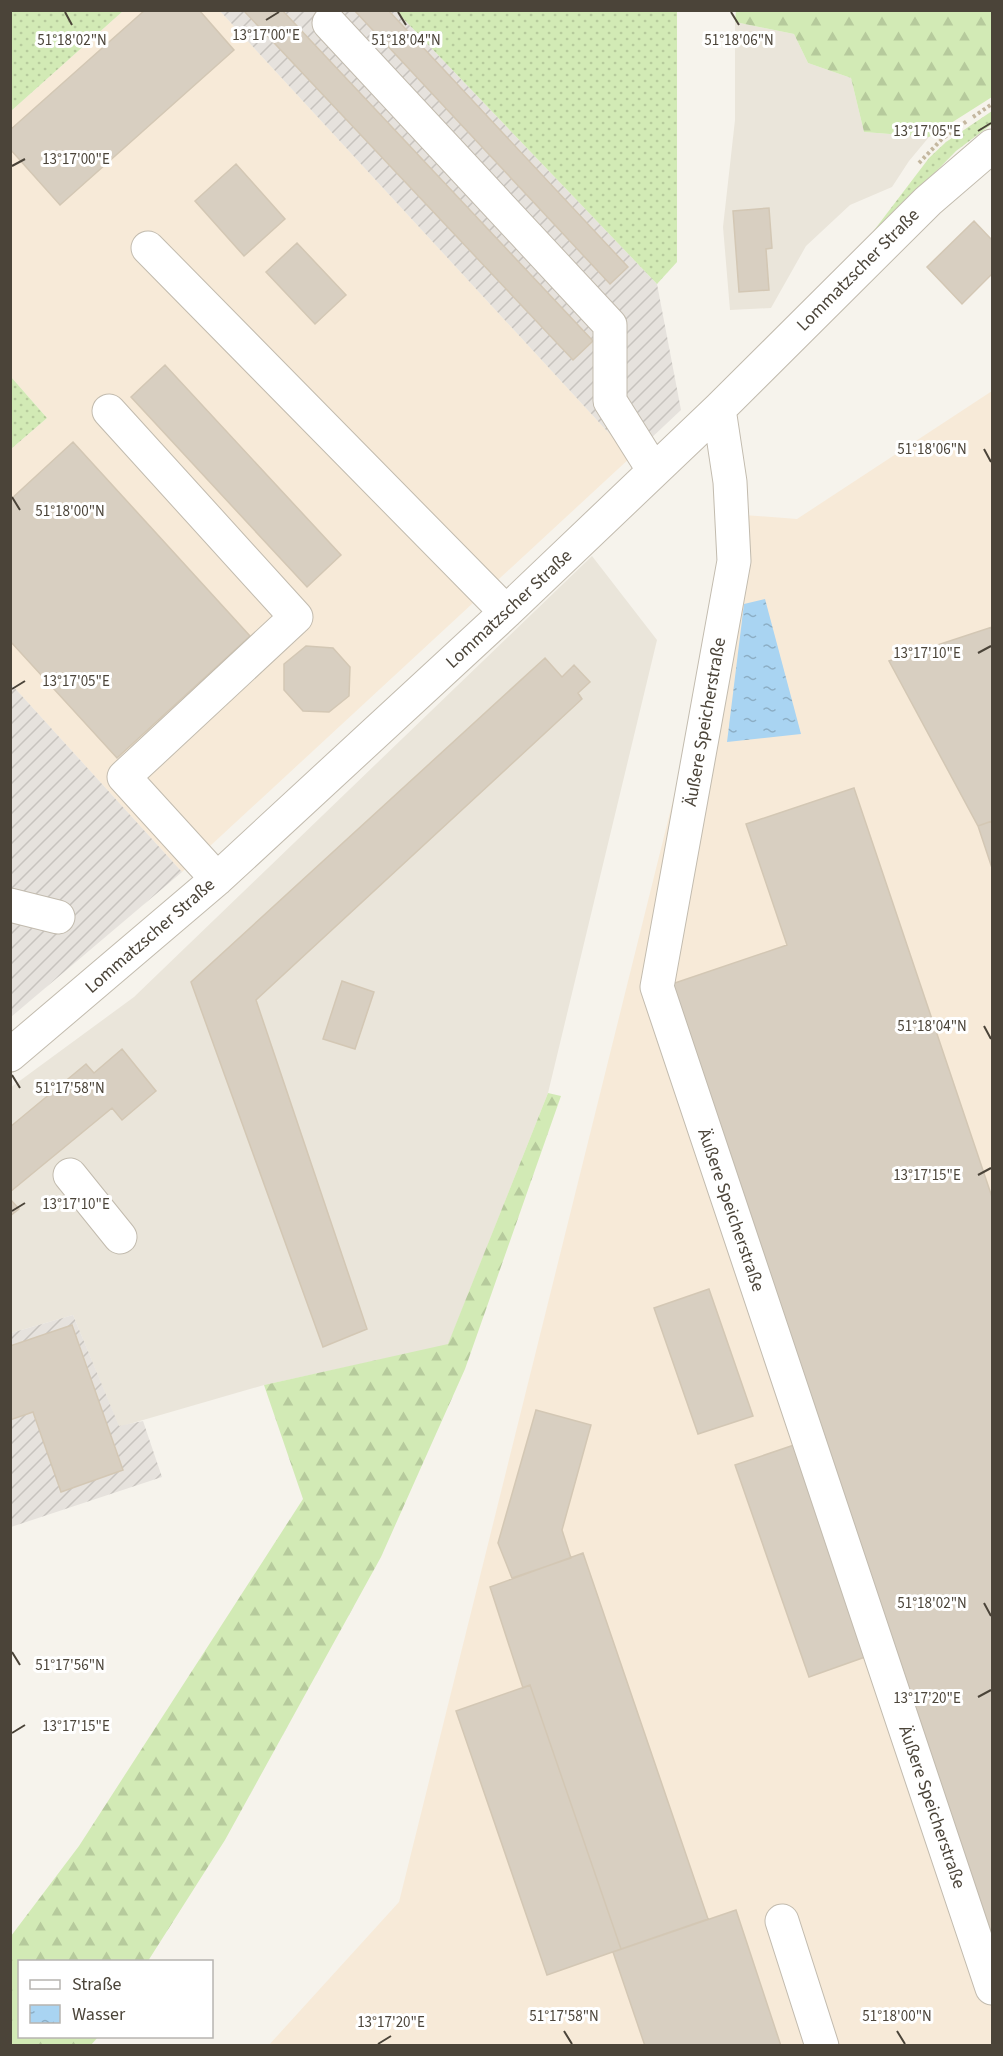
<svg xmlns="http://www.w3.org/2000/svg" width="1003" height="2056" viewBox="0 0 1003 2056" font-family="'Source Sans 3',sans-serif">
  <defs>
    <pattern id="industrial-furrows" width="10" height="10" patternUnits="userSpaceOnUse" patternTransform="scale(1.5)"><rect width="10" height="10" fill="#e6e2dd"/><path d="M-1 1l2-2M0 10L10 0M9 11l2-2" fill="none" stroke="#c7c3be"/></pattern>
    <pattern id="grass-dots" width="8" height="8" patternUnits="userSpaceOnUse" patternTransform="scale(1.5)"><rect width="8" height="8" fill="#d2eab5"/><path d="M2 2h.1M6 6h.1" fill="none" stroke="#b6ca9c" stroke-width="1.8" stroke-linecap="round"/></pattern>
    <pattern id="forest-firs" width="22" height="20" patternUnits="userSpaceOnUse" patternTransform="scale(1.5)"><rect width="22" height="20" fill="#d2eab5"/><path d="M5 1l3.5 6h-7zM16 11l3.5 6h-7z" fill="#b6ca9c"/></pattern>
    <pattern id="water-ripples" width="26" height="14" patternUnits="userSpaceOnUse" patternTransform="scale(1.5)"><rect width="26" height="14" fill="#a9d4f2"/><path d="M2 4q2-2 4 0t4 0M15 11q2-2 4 0t4 0" fill="none" stroke="#8caec5"/></pattern>
  </defs>
  <rect width="100%" height="100%" fill="#f6f3ec"/>
  <!-- residential -->
  <path fill="#eae5da" d="M735,22L794,34L808,63L851,78L864,132L929,137L909,161L892,187L850,205L806,246L771,308L730,310L723,227L735,120Z
    M592,556L657,640L548,1093L448,1345L264,1385L119,1427L73,1315L11,1333L10,1088L134,997Z"/>
  <!-- commercial -->
  <path fill="#f7ead8" d="M123,11H220L631,457L182,872L11,684V449L47,418L11,377V111Z
    M992,391V2045L268,2046L399,1902L744,515L797,519Z"/>
  <!-- industrial -->
  <path fill="url(#industrial-furrows)" d="M220,11H396L657,284L681,410L631,457Z
    M11,684L182,872L11,1017Z
    M73,1315L119,1426L143,1421L162,1477L11,1527V1333Z"/>
  <!-- grass -->
  <path fill="url(#grass-dots)" d="M11,10H123V11L11,111Z
    M396,11H677V262L657,284Z
    M992,111V124L956,151L874,235L872,233L929,158L946,142Z
    M11,377L47,418L11,449Z"/>
  <!-- forest -->
  <path fill="url(#forest-firs)" d="M736,10L992,11V97L929,137L864,132L851,78L808,63L794,34L735,22Z
    M548,1093L561,1096L465,1369L381,1557L225,1840L148,1961L20,1962V2036L98,2037L91,2045H11V1936L79,1846L303,1499L264,1385L448,1344Z"/>
  <!-- water -->
  <path fill="url(#water-ripples)" d="M765,599L801,734L727,742L744,604Z"/>
  <!-- building -->
  <path fill="#d8cfc1" stroke="#d3c7b4" stroke-width="1.5" d="M145,10H199L234,50L60,205L10,149V130Z
    M282,10L593,341L573,360L244,11Z
    M354,10H388L628,267L610,284Z
    M236,164L285,219L244,256L195,201Z
    M769,208L772,248L766,249L769,290L739,292L733,211Z
    M974,221L992,240V274L962,304L927,267Z
    M297,243L346,295L315,324L266,272Z
    M165,365L341,555L307,587L131,397Z
    M73,442L250,636L117,758L10,641V500Z
    M992,627V821L978,826L889,661Z
    M306,646L333,648L350,667L349,696L329,712L303,711L284,690V664Z
    M545,658L562,677L574,665L590,682L578,693L582,699L256,1000L367,1329L323,1347L191,982Z
    M854,788L992,1197V1950L666,986L787,945L746,824Z
    M992,821V868L978,826Z
    M342,981L374,992L355,1049L323,1039Z
    M122,1049L156,1091L122,1120L112,1108L10,1192V1127L86,1064L94,1073Z
    M10,1199L19,1209L10,1216Z
    M709,1289L753,1416L698,1434L654,1308Z
    M72,1325L123,1470L61,1492L33,1412L10,1420V1346Z
    M536,1410L591,1425L562,1530L571,1558L512,1578L498,1543Z
    M794,1445L868,1656L809,1677L735,1465Z
    M583,1553L708,1919L621,1949L530,1685L523,1688L490,1587Z
    M530,1685L621,1949L547,1975L456,1711Z
    M736,1910L781,2046H645L613,1952Z"/>
  <g fill="none" stroke-linecap="round" stroke-linejoin="round">
    <!-- minor casing -->
    <g stroke="#c2bbae" stroke-width="35">
      <path id="minor" d="M329,23L610,325V401L654,471
        M148,248L506,612
        M719,409L730,482L734,561L657,987L992,1988
        M109,411L296,617L124,777L217,879
        M10,905L58,917
        M10,1055L217,879L506,612L719,409L928,201L992,146
        M70,1175L120,1237
        M782,1921L822,2046"/>
    </g>
    <!-- path -->
    <path stroke="#c4b79f" stroke-width="4" stroke-dasharray="3 3" stroke-linecap="butt" d="M973,117L992,104
      M919,163L942,139L967,121"/>
    <!-- minor -->
    <use href="#minor" stroke="#fff" stroke-width="33"/>
  </g>
  <!-- ticks -->
  <path fill="none" stroke="#4b4439" stroke-width="2" d="M65,12L72,25M398,12L406,25M731,12L739,25M266,20L279,12M978,131L991,123M12,166L25,159M984,449L991,462M12,497L20,510M978,653L991,646M12,689L25,681M984,1026L991,1039M12,1075L20,1088M978,1175L991,1168M12,1211L25,1203M984,1603L991,1616M12,1652L20,1665M978,1697L991,1690M12,1733L25,1725M564,2031L572,2044M897,2031L905,2044M378,2044L391,2036"/>
  <g text-anchor="middle" dominant-baseline="central" stroke-width="6" stroke-linejoin="round" paint-order="stroke">
    <!-- street labels -->
    <g font-size="18" fill="#4b4439" stroke="#fff">
      <text transform="translate(858 270) rotate(-45)">Lommatzscher Straße</text>
      <text transform="translate(509 609) rotate(-43)">Lommatzscher Straße</text>
      <text transform="translate(705 722) rotate(-80)">Äußere Speicherstraße</text>
      <text transform="translate(150 936) rotate(-41)">Lommatzscher Straße</text>
      <text transform="translate(731 1210) rotate(71)">Äußere Speicherstraße</text>
      <text transform="translate(932 1807) rotate(71)">Äußere Speicherstraße</text>
    </g>
  </g>
  <g font-size="15" text-anchor="middle" fill="#4b4439" stroke="#fff" stroke-width="6" stroke-linejoin="round" paint-order="stroke">
    <text x="266" y="40">13°17'00"E</text>
    <text x="72" y="45">51°18'02"N</text>
    <text x="406" y="45">51°18'04"N</text>
    <text x="739" y="45">51°18'06"N</text>
    <text x="927" y="136">13°17'05"E</text>
    <text x="76" y="164">13°17'00"E</text>
    <text x="932" y="454">51°18'06"N</text>
    <text x="70" y="516">51°18'00"N</text>
    <text x="927" y="658">13°17'10"E</text>
    <text x="76" y="686">13°17'05"E</text>
    <text x="932" y="1031">51°18'04"N</text>
    <text x="70" y="1093">51°17'58"N</text>
    <text x="927" y="1180">13°17'15"E</text>
    <text x="76" y="1209">13°17'10"E</text>
    <text x="932" y="1608">51°18'02"N</text>
    <text x="70" y="1670">51°17'56"N</text>
    <text x="927" y="1703">13°17'20"E</text>
    <text x="76" y="1731">13°17'15"E</text>
    <text x="564" y="2021">51°17'58"N</text>
    <text x="897" y="2021">51°18'00"N</text>
    <text x="391" y="2027">13°17'20"E</text>
  </g>
  <!-- border -->
  <rect width="1003" height="2056" fill="none" stroke="#4b4439" stroke-width="24"/>
  <!-- legend -->
  <rect x="18" y="1960" width="195" height="78" fill="#ffffff" stroke="#b7b4b0" stroke-width="1.5"/>
  <rect x="30" y="1980" width="30" height="9" fill="#ffffff" stroke="#b7b4b0" stroke-width="1.5"/>
  <text x="72" y="1990" font-size="18" fill="#4b4439">Straße</text>
  <rect x="30" y="2005" width="30" height="18" fill="url(#water-ripples)" stroke="#b7b4b0" stroke-width="1.5"/>
  <text x="72" y="2020" font-size="18" fill="#4b4439">Wasser</text>
</svg>
